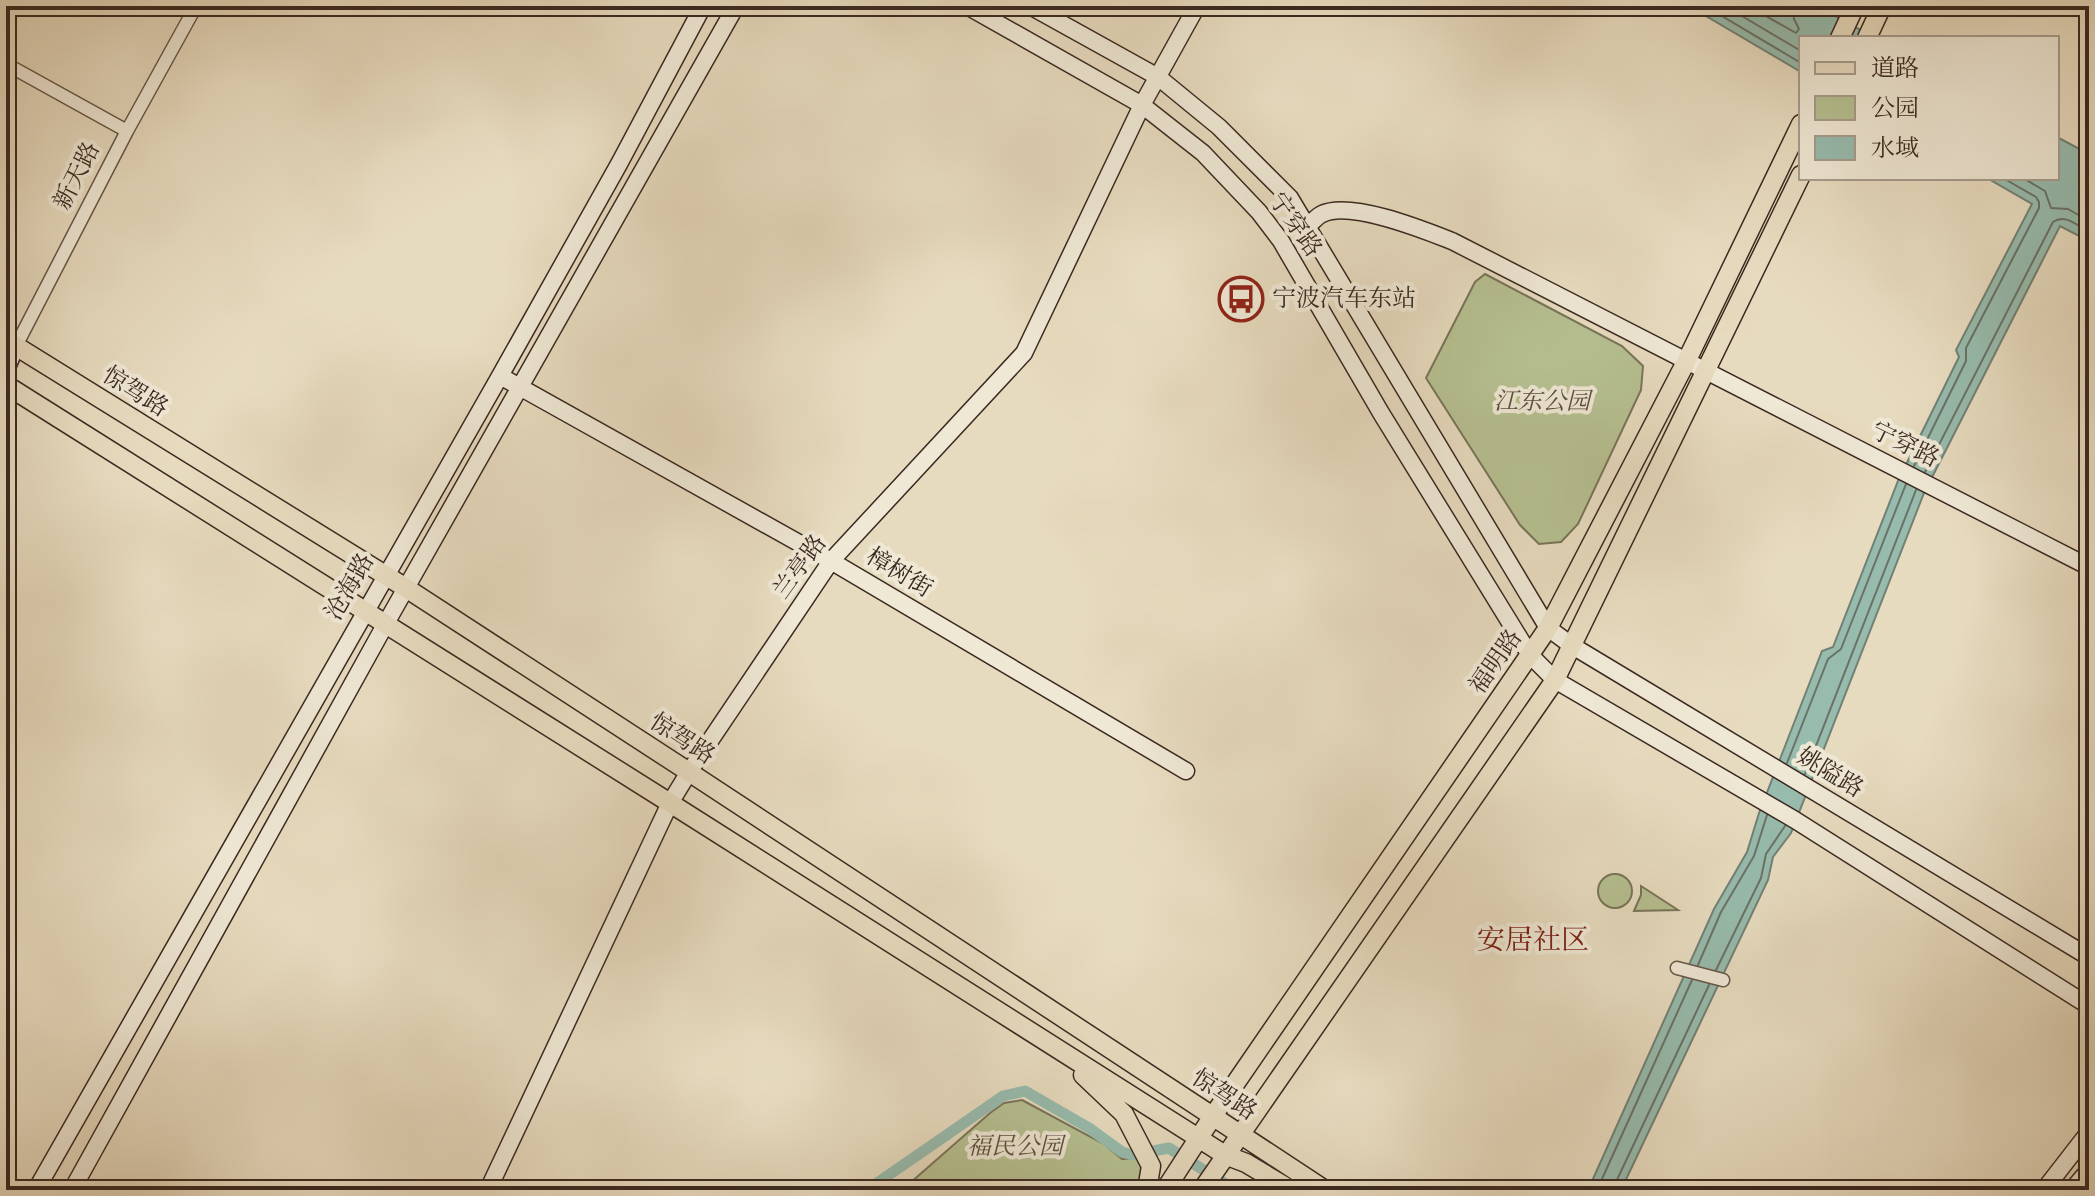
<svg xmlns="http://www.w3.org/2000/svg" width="2095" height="1196" viewBox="0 0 2095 1196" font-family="'IM FELL DW Pica','Noto Serif SC',serif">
  <rect width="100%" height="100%" fill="#e7dbbf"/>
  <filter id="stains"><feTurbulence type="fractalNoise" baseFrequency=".0025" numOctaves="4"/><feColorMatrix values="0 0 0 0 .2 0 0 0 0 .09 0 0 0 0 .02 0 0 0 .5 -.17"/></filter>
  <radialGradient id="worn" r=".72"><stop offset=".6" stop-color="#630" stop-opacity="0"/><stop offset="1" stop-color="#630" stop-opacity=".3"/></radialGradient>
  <!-- green -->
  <path fill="#b6c091" stroke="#787459" stroke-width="2" d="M1485,274L1622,346L1643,366L1641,390L1578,524L1561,542L1539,544L1520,525L1426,378L1475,282Z
    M1598 891a17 17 0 1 1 34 0a17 17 0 1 1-34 0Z
    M1641,886L1678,910L1634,911L1641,895Z
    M1022,1100L1104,1144L1122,1159L1146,1158L1145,1190H902L990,1113L1004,1103Z"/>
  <!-- water -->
  <path fill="#97bbad" stroke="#728175" stroke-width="2" d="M1689,6H1817L1875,38H1801V72Z
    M2057,137L2089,154V241L2060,226L1924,493L1791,833L1773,857L1768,880L1621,1190H1588L1714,909L1747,852L1759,813L1822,651L1833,647L1898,481L1959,357L1956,350L2032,204L1987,178H2057Z"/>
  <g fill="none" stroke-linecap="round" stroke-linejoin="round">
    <!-- shore -->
    <path stroke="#697267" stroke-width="2" d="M1705,6L1801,63
      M1725,6L1801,51
      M1748,6L1796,33L1799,29L1794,19L1792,6
      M2023,178L2045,191L2051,208L2068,209L2089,221
      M1914,466L1966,361V348L2039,208V202L2036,197L2003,178
      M1925,472L2053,222C2065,213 2078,226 2089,232
      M1787,763L1828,659L1841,649L1906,484
      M1805,774L1916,490
      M1698,965L1721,912L1754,856L1767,815
      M1716,970L1761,878L1766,854L1785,826
      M1597,1190L1692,980
      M1614,1190L1615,1184L1709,985"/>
    <!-- canal -->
    <path stroke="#97bbad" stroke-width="11" d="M867,1190L1003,1096L1025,1091L1089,1128L1122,1152L1132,1155L1169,1148L1235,1190"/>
    <!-- street casing -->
    <g stroke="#665648" stroke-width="15">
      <path id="street" d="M6,64L127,131
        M16,346L127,131L196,6
        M1677,968L1723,980"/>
    </g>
    <!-- secondary casing -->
    <g stroke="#3b2921" stroke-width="19">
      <path id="secondary" d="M967,6L1142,105L1203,153L1259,212L1281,241L1381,413L1530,655L1555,680L1795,820L2089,1006
        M1030,6L1158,77L1219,127L1290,198L1548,628L1571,645L2089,957
        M1307,226C1312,223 1317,216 1322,214C1350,200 1424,230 1452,241L2089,567
        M6,370L16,346
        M500,376L831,561L1186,771
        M36,1190L500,376L619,164L703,6
        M72,1190L385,625L736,6
        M488,1190L670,803L689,772L831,561L1024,353L1142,105L1197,6
        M2044,1190L2089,1132
        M2072,1190L2089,1170"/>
    </g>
    <!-- primary casing -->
    <g stroke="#3b2921" stroke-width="21">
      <path id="primary" d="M1840,38L1855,6
        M1867,38L1882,6
        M6,340L406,588L689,772L1325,1190
        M6,385L670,803L1225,1155L1246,1163L1291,1190
        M1083,1075L1124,1114L1151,1166L1147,1190
        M1165,1190L1213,1116L1548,628L1687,360L1801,124
        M1202,1190L1555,680L1801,175"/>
    </g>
    <!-- street -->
    <use href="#street" stroke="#efe8d5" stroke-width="12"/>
    <!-- secondary -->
    <use href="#secondary" stroke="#efe8d5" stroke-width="16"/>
    <!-- primary -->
    <use href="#primary" stroke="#e7dbbf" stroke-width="18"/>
  </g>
  <!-- icons -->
  <defs>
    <g id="bus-ring" transform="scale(2.3)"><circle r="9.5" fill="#efe8d5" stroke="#8f2418" stroke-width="1.5"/><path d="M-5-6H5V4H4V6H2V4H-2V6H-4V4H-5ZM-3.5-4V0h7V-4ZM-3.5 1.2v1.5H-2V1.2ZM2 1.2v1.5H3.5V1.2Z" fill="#8f2418"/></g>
  </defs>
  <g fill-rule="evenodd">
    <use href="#bus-ring" x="1241" y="299"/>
  </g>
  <g text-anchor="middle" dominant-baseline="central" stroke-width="8" stroke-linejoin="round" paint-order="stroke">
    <!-- street labels -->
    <g font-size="24" fill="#3b2921" stroke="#efe8d5">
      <text transform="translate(77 176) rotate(-63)">新天路</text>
      <text transform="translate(1295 225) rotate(55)">宁穿路</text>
      <text transform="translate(135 392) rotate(32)">惊驾路</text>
      <text transform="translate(1905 445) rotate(26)">宁穿路</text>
      <text transform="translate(800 567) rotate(-54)">兰亭路</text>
      <text transform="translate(899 573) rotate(31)">樟树街</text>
      <text transform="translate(350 587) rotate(-60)">沧海路</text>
      <text transform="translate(1496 662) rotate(-55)">福明路</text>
      <text transform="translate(682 739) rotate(33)">惊驾路</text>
      <text transform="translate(1830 773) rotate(31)">姚隘路</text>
      <text transform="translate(1224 1095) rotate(33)">惊驾路</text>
    </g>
    <!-- poi labels -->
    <g font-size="24" fill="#3b2921" stroke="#efe8d5" text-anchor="start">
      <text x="1272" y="299">宁波汽车东站</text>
    </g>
    <!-- park labels -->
    <g font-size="24" font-style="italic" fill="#5a4f3d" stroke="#efe8d5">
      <text x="1542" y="402">江东公园</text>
      <text x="1015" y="1147">福民公园</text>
    </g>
    <!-- quarter labels -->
    <g font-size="28" fill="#7a1f14" stroke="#efe8d5">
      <text x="1533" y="940">安居社区</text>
    </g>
  </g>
  <!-- margin -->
  <rect width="2095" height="1196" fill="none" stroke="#e7dbbf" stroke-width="32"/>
  <rect x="8" y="8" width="2079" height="1180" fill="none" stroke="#3b2921" stroke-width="4"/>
  <rect x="16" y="16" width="2063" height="1164" fill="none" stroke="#3b2921" stroke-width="2"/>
  <!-- legend -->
  <rect x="1799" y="36" width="260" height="144" fill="#efe8d5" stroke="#a79c8d" stroke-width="2"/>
  <rect x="1815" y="62" width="40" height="12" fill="#e7dbbf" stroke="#a79c8d" stroke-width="2"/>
  <text x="1871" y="76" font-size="24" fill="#3b2921">道路</text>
  <rect x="1815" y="96" width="40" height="24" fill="#b6c091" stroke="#a79c8d" stroke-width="2"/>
  <text x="1871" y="116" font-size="24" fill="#3b2921">公园</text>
  <rect x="1815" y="136" width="40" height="24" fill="#97bbad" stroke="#a79c8d" stroke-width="2"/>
  <text x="1871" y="156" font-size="24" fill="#3b2921">水域</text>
  <rect width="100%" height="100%" filter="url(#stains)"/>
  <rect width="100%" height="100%" fill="url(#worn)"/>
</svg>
